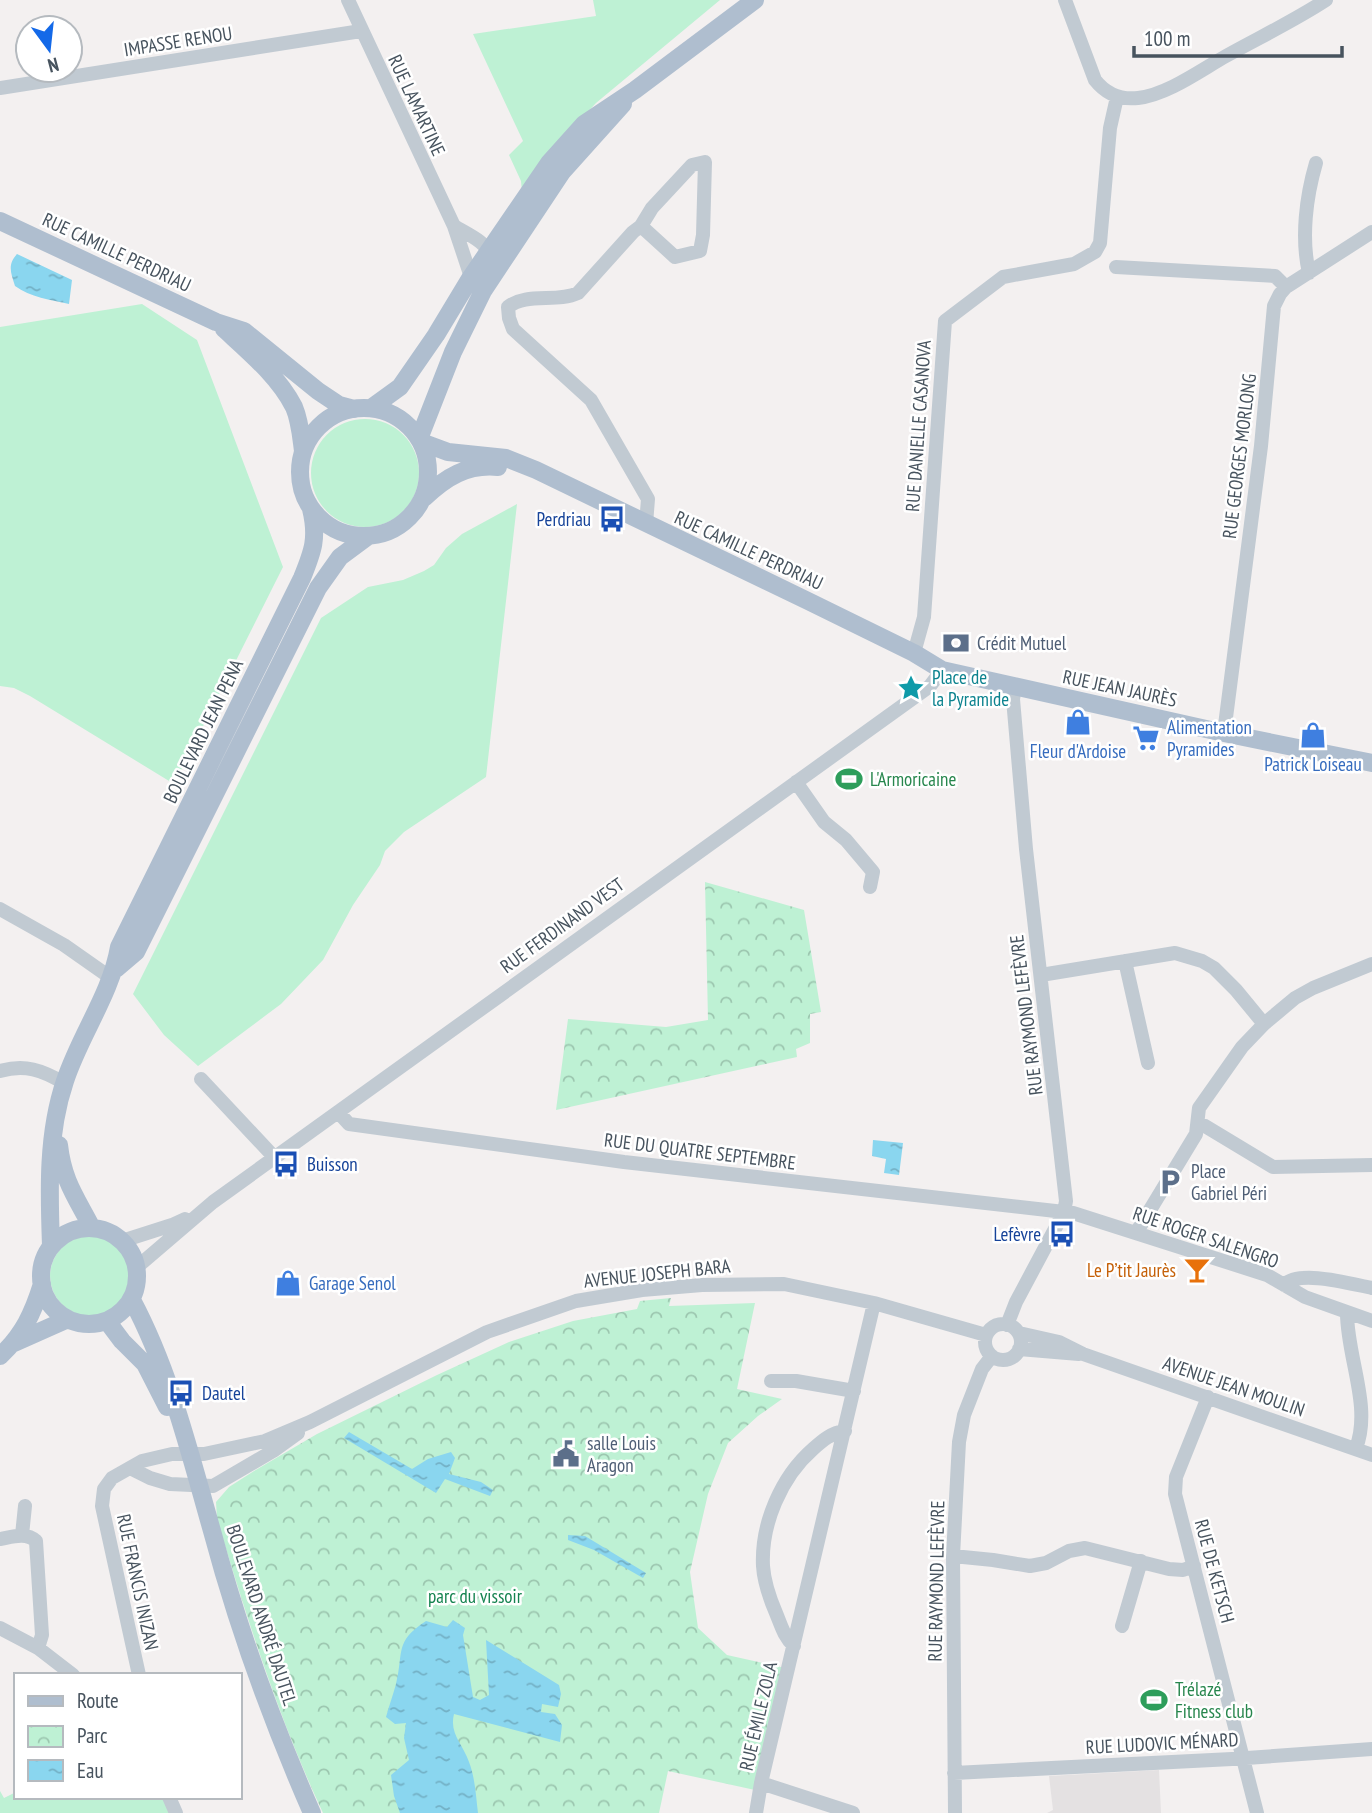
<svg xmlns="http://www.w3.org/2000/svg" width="1372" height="1813" viewBox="0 0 1372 1813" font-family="'PT Sans Narrow',sans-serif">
  <defs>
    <pattern id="park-crowns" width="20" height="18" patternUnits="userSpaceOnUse" patternTransform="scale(1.75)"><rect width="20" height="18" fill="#bef1d4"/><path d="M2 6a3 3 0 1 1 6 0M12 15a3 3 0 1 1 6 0" fill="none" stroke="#9cc6af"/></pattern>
    <pattern id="water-ripples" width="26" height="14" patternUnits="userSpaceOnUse" patternTransform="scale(1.75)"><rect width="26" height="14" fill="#8ad6ef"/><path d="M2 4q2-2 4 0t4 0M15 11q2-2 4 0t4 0" fill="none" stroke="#73b0c5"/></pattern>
  </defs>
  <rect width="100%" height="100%" fill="#f3f0f0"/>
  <!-- education -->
  <path fill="#e4e1e2" d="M1159,1770L1161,1813H1047L1053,1810L1049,1776Z"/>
  <!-- grass -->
  <path fill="#bef1d4" d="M593,0H720L596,103L545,158L522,192L521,181L509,155L523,141L473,34L596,16Z
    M142,304L197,340L283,567L174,784L30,696L14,688L0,686V327Z
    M311 473a54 54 0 1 1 108 0a54 54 0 1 1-108 0Z
    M517,504L486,777L404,832L385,851L380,865L353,905L323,960L281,1004L198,1066L164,1035L133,994L321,618L368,587L403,580L424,571L434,565L446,548L462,534Z
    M50 1276a40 40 0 1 1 80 0a40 40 0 1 1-80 0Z
    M0,1791L4,1798L16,1792V1797H165L172,1813H0Z"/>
  <!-- park -->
  <path fill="url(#park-crowns)" d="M705,882L804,910L821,1012L810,1014V1043L796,1049L797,1057L556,1110L568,1019L666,1027L708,1020Z
    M671,1298L669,1306L755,1303L737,1389L782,1399L758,1416L728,1443L708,1494L690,1572L698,1628L727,1655L785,1668L755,1790L668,1771L659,1813H323C279,1719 247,1619 217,1519L216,1502L229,1487L254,1471L317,1434L437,1375L509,1342L573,1321L637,1309L640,1301Z"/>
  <!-- water -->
  <path fill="url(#water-ripples)" d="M17,254L72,280L69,304C51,300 30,297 15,286C11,273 7,265 17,254Z
    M873,1140L903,1143L899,1175L884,1173L886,1159L872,1156Z
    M349,1432L412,1469L428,1459L451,1452L455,1458L449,1474L481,1482L493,1490L490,1496L445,1479L436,1493L344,1438Z
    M568,1535L585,1536L646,1573L643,1578L594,1550L568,1540Z
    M453,1620L465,1628L463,1635L473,1697L480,1700L489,1695L486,1640L559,1685L561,1694L558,1707L542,1704L541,1712L555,1714L562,1725L560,1742L454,1714C449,1734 463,1744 469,1762C475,1777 476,1797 478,1813H400L394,1796L391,1775L409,1760L404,1738L406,1723L395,1724L386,1717C389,1706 393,1695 396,1684C404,1651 394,1642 426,1621L447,1627Z"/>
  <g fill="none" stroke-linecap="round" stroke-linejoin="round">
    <!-- minor -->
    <path stroke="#c1cad2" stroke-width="14" d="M348,0L454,226L471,277
      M1065,0L1095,80C1106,94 1120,100 1138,98C1167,95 1201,70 1226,56C1260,37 1294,21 1326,0
      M0,88L361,31
      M454,226C467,234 487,242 492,257
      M641,226L675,257L700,251L703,235L705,162L692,165L652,208L641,226L633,232L578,293C557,303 526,292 508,307L509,318L513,329L591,400L648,499L646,524
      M1116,267L1275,276L1286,287
      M1309,273C1301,238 1306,197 1316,163
      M914,653L924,617L945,321L1003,277L1074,264L1095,252L1100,243L1110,128L1117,97
      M1224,733L1261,446L1274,306L1280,294L1286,287L1372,232
      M796,782L824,822L846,840L873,872L870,887
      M0,909L64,945L111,978
      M1125,961L1148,1063
      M1041,975L1175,953L1202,961L1214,968L1236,990L1264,1024
      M0,1071C25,1064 42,1070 64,1083
      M201,1079L275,1158
      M338,1112L349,1124L624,1162L1073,1213L1267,1275L1305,1297L1372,1321
      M1197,1125L1205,1126L1273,1167L1372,1165
      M1136,1233L1196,1134L1199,1108L1242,1047L1264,1024L1295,998L1313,988L1372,964
      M122,1241L172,1225L185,1219
      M137,1267L213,1202L930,686L942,670
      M1284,1285C1299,1269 1351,1284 1372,1288
      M1347,1313C1347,1357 1372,1407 1356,1448
      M985 1342a18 18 0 1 1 36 0a18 18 0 1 1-36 0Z
      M1007,1325L1016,1302L1064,1212L1066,1201L1026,849L1013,699L1015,687
      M1019,1333L1059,1342L1083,1354L1372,1455
      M1019,1349L1079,1354
      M771,1381H796L854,1391
      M1208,1397L1176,1477L1175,1494L1257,1813
      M130,1468L150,1478L170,1484L213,1486L273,1451L298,1433
      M22,1535L25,1506
      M0,1539C12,1537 26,1532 36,1541L42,1635L38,1648
      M953,1556L993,1560L1030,1566L1046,1563L1069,1551L1085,1548L1169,1569L1183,1570L1194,1566
      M1122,1626L1141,1561
      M0,1628L38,1648L73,1675
      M794,1646C784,1637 781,1625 776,1613C770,1599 764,1581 763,1566C761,1524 781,1477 813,1449C823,1440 831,1433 845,1431
      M139,1675L102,1506L104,1489L112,1478L142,1461L172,1454H204L265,1441L310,1422L487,1332L576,1301L642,1290L702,1285L784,1284L874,1303L986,1335
      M954,1773L1232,1759L1372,1749
      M761,1783L853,1813
      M169,1797L176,1813
      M756,1813L761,1783L874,1303
      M955,1813L953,1556L959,1442L964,1415L982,1369L992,1356"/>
    <!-- major -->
    <path stroke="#afbecf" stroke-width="18" d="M0,221L216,322L244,331L318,391L339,405L354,409
      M224,329C249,352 278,376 294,407C300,421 301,436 303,451
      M300 472a64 64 0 1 1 128 0a64 64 0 1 1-128 0Z
      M371,408L400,387L436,335L471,277L549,163L584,124L635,90L755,0
      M419,439L453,352L483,291L562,172L623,104
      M421,442L448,452L506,458L536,470L808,601L914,653L942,670L1224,733L1372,763
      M424,498C446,477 467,464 498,467
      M116,969L136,952L318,588L340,557L367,537
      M59,1145C63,1181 76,1197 92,1228
      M41 1276a48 48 0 1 1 96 0a48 48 0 1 1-96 0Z
      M51,1246C49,1191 47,1134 65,1081C80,1035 111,994 119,947L302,578C313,551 318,538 311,509
      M132,1300C170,1371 190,1454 212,1531C238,1628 272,1722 312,1813
      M107,1321L122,1341L145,1364L167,1407
      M14,1343L68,1319
      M0,1356C23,1335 33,1313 42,1284"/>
  </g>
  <!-- icons -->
  <defs>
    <g id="bus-bare" transform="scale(2.1)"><path d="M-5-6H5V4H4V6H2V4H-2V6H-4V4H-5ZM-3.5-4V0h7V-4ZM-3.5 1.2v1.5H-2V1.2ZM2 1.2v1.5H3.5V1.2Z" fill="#1a4fb4" stroke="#fff" stroke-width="2.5" paint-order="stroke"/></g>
    <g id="bank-bare" transform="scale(2.1)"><path d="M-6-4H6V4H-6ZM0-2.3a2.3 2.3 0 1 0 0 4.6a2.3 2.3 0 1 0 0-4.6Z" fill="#5c6f8a" stroke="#fff" stroke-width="2.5" paint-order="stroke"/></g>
    <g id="sight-bare" transform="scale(2.1)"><path d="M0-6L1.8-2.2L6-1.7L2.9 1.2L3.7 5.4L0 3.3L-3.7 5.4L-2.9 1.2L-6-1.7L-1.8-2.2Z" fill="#0f9aa8" stroke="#fff" stroke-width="2.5" paint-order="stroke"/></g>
    <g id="shop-bare" transform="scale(2.1)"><path d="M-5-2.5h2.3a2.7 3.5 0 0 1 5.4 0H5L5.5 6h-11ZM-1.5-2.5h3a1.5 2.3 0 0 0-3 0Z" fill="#3f7fe0" stroke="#fff" stroke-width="2.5" paint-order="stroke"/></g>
    <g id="supermarket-bare" transform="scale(2.1)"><path d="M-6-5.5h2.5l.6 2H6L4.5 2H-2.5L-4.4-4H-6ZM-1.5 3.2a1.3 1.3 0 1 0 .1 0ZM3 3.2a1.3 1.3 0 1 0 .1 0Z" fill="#3f7fe0" stroke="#fff" stroke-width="2.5" paint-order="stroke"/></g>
    <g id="stadium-bare" transform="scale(2.1)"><path d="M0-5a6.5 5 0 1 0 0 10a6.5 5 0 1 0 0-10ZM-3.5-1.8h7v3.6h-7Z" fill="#2e9e5b" stroke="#fff" stroke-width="2.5" paint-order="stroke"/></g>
    <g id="parking-bare" transform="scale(2.1)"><path d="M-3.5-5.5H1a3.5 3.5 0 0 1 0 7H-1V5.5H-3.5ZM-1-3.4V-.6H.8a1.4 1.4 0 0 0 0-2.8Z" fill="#5c6f8a" stroke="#fff" stroke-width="2.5" paint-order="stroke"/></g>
    <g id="bar-bare" transform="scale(2.1)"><path d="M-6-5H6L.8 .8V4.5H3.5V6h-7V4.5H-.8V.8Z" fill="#e8710a" stroke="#fff" stroke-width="2.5" paint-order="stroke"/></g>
    <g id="civic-bare" transform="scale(2.1)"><path d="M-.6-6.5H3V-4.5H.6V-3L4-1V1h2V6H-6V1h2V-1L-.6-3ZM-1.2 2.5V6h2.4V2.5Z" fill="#5c6f8a" stroke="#fff" stroke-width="2.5" paint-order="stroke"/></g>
  </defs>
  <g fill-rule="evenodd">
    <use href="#bus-bare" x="612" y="519"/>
    <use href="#bank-bare" x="956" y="643"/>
    <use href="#sight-bare" x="911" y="688"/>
    <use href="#shop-bare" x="1078" y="722"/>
    <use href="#shop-bare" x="1313" y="735"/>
    <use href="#supermarket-bare" x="1146" y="738"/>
    <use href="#stadium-bare" x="849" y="779"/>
    <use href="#bus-bare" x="286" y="1164"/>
    <use href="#parking-bare" x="1170" y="1182"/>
    <use href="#bus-bare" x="1062" y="1234"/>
    <use href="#bar-bare" x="1197" y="1270"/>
    <use href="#shop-bare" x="288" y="1283"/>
    <use href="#bus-bare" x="181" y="1393"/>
    <use href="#civic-bare" x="566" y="1454"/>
    <use href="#stadium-bare" x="1154" y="1700"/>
  </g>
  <g text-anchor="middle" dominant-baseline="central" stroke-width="5" stroke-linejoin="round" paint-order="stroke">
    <!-- street labels -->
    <g font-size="19" fill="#47535e" stroke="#fff">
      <text transform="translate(178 41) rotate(-9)">IMPASSE RENOU</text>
      <text transform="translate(417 105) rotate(65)">RUE LAMARTINE</text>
      <text transform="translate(117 252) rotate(25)">RUE CAMILLE PERDRIAU</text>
      <text transform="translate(918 426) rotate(-86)">RUE DANIELLE CASANOVA</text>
      <text transform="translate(1239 456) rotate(-83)">RUE GEORGES MORLONG</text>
      <text transform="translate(749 550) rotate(25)">RUE CAMILLE PERDRIAU</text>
      <text transform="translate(1120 688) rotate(12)">RUE JEAN JAURÈS</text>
      <text transform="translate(203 731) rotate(-64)">BOULEVARD JEAN PENA</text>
      <text transform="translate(562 925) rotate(-36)">RUE FERDINAND VEST</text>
      <text transform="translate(1026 1015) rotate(-97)">RUE RAYMOND LEFÈVRE</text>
      <text transform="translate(700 1151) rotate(7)">RUE DU QUATRE SEPTEMBRE</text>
      <text transform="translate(1206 1237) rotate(19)">RUE ROGER SALENGRO</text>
      <text transform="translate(657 1273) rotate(-6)">AVENUE JOSEPH BARA</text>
      <text transform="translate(1234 1386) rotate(19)">AVENUE JEAN MOULIN</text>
      <text transform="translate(1215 1571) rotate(75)">RUE DE KETSCH</text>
      <text transform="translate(936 1581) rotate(-89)">RUE RAYMOND LEFÈVRE</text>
      <text transform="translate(138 1582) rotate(78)">RUE FRANCIS INIZAN</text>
      <text transform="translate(262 1615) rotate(72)">BOULEVARD ANDRÉ DAUTEL</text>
      <text transform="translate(758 1716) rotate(-77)">RUE ÉMILE ZOLA</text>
      <text transform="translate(1162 1743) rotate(-3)">RUE LUDOVIC MÉNARD</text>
    </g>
    <!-- transit labels -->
    <g font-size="19" fill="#164399" stroke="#fff" text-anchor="end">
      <text x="591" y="519">Perdriau</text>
      <text x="307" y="1164" text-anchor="start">Buisson</text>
      <text x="1041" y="1234">Lefèvre</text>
      <text x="202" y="1393" text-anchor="start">Dautel</text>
    </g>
    <!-- service labels -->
    <g font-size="19" fill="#4e5e75" stroke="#fff" text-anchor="start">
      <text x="977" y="643">Crédit Mutuel</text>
      <text x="1191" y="1171">Place<tspan x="1191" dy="22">Gabriel Péri</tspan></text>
      <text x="587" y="1443">salle Louis<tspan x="587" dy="22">Aragon</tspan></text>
    </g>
    <!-- culture labels -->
    <g font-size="19" fill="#0d838f" stroke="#fff" text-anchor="start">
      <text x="932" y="677">Place de<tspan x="932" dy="22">la Pyramide</tspan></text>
    </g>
    <!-- shop labels -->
    <g font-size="19" fill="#366cbe" stroke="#fff" text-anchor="start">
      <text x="1167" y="727">Alimentation<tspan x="1167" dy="22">Pyramides</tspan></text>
      <text x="1078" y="751" text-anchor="middle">Fleur d'Ardoise</text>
      <text x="1313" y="764" text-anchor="middle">Patrick Loiseau</text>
      <text x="309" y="1283">Garage Senol</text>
    </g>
    <!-- leisure labels -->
    <g font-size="19" fill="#27864d" stroke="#fff" text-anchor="start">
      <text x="870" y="779">L'Armoricaine</text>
      <text x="1175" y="1689">Trélazé<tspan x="1175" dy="22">Fitness club</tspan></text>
    </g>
    <!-- food labels -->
    <g font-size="19" fill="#c56008" stroke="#fff" text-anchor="end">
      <text x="1176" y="1270">Le P’tit Jaurès</text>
    </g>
    <!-- park labels -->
    <g font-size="19" fill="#158350" stroke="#fff">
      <text x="475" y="1596">parc du vissoir</text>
    </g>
  </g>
  <!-- legend -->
  <rect x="14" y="1673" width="228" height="126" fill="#ffffff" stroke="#b5babf" stroke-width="2"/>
  <rect x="28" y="1696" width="35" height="10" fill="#afbecf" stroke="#b5babf" stroke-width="2"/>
  <text x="77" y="1708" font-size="21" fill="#47535e">Route</text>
  <rect x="28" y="1726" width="35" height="21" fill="url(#park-crowns)" stroke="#b5babf" stroke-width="2"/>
  <text x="77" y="1743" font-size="21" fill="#47535e">Parc</text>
  <rect x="28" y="1760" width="35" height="21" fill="url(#water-ripples)" stroke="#b5babf" stroke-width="2"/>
  <text x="77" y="1778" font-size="21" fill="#47535e">Eau</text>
  <!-- north arrow -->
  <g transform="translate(49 49) rotate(165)"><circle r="33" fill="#ffffff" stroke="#b5babf" stroke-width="2"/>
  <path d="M0-5L12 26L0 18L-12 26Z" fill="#1469e8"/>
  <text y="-10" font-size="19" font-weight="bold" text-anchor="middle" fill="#47535e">N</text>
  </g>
  <!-- scale -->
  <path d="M1134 46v10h208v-10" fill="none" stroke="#47535e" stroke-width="3.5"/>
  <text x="1144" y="46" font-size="21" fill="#47535e" stroke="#ffffff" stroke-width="5" paint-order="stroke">100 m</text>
</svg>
